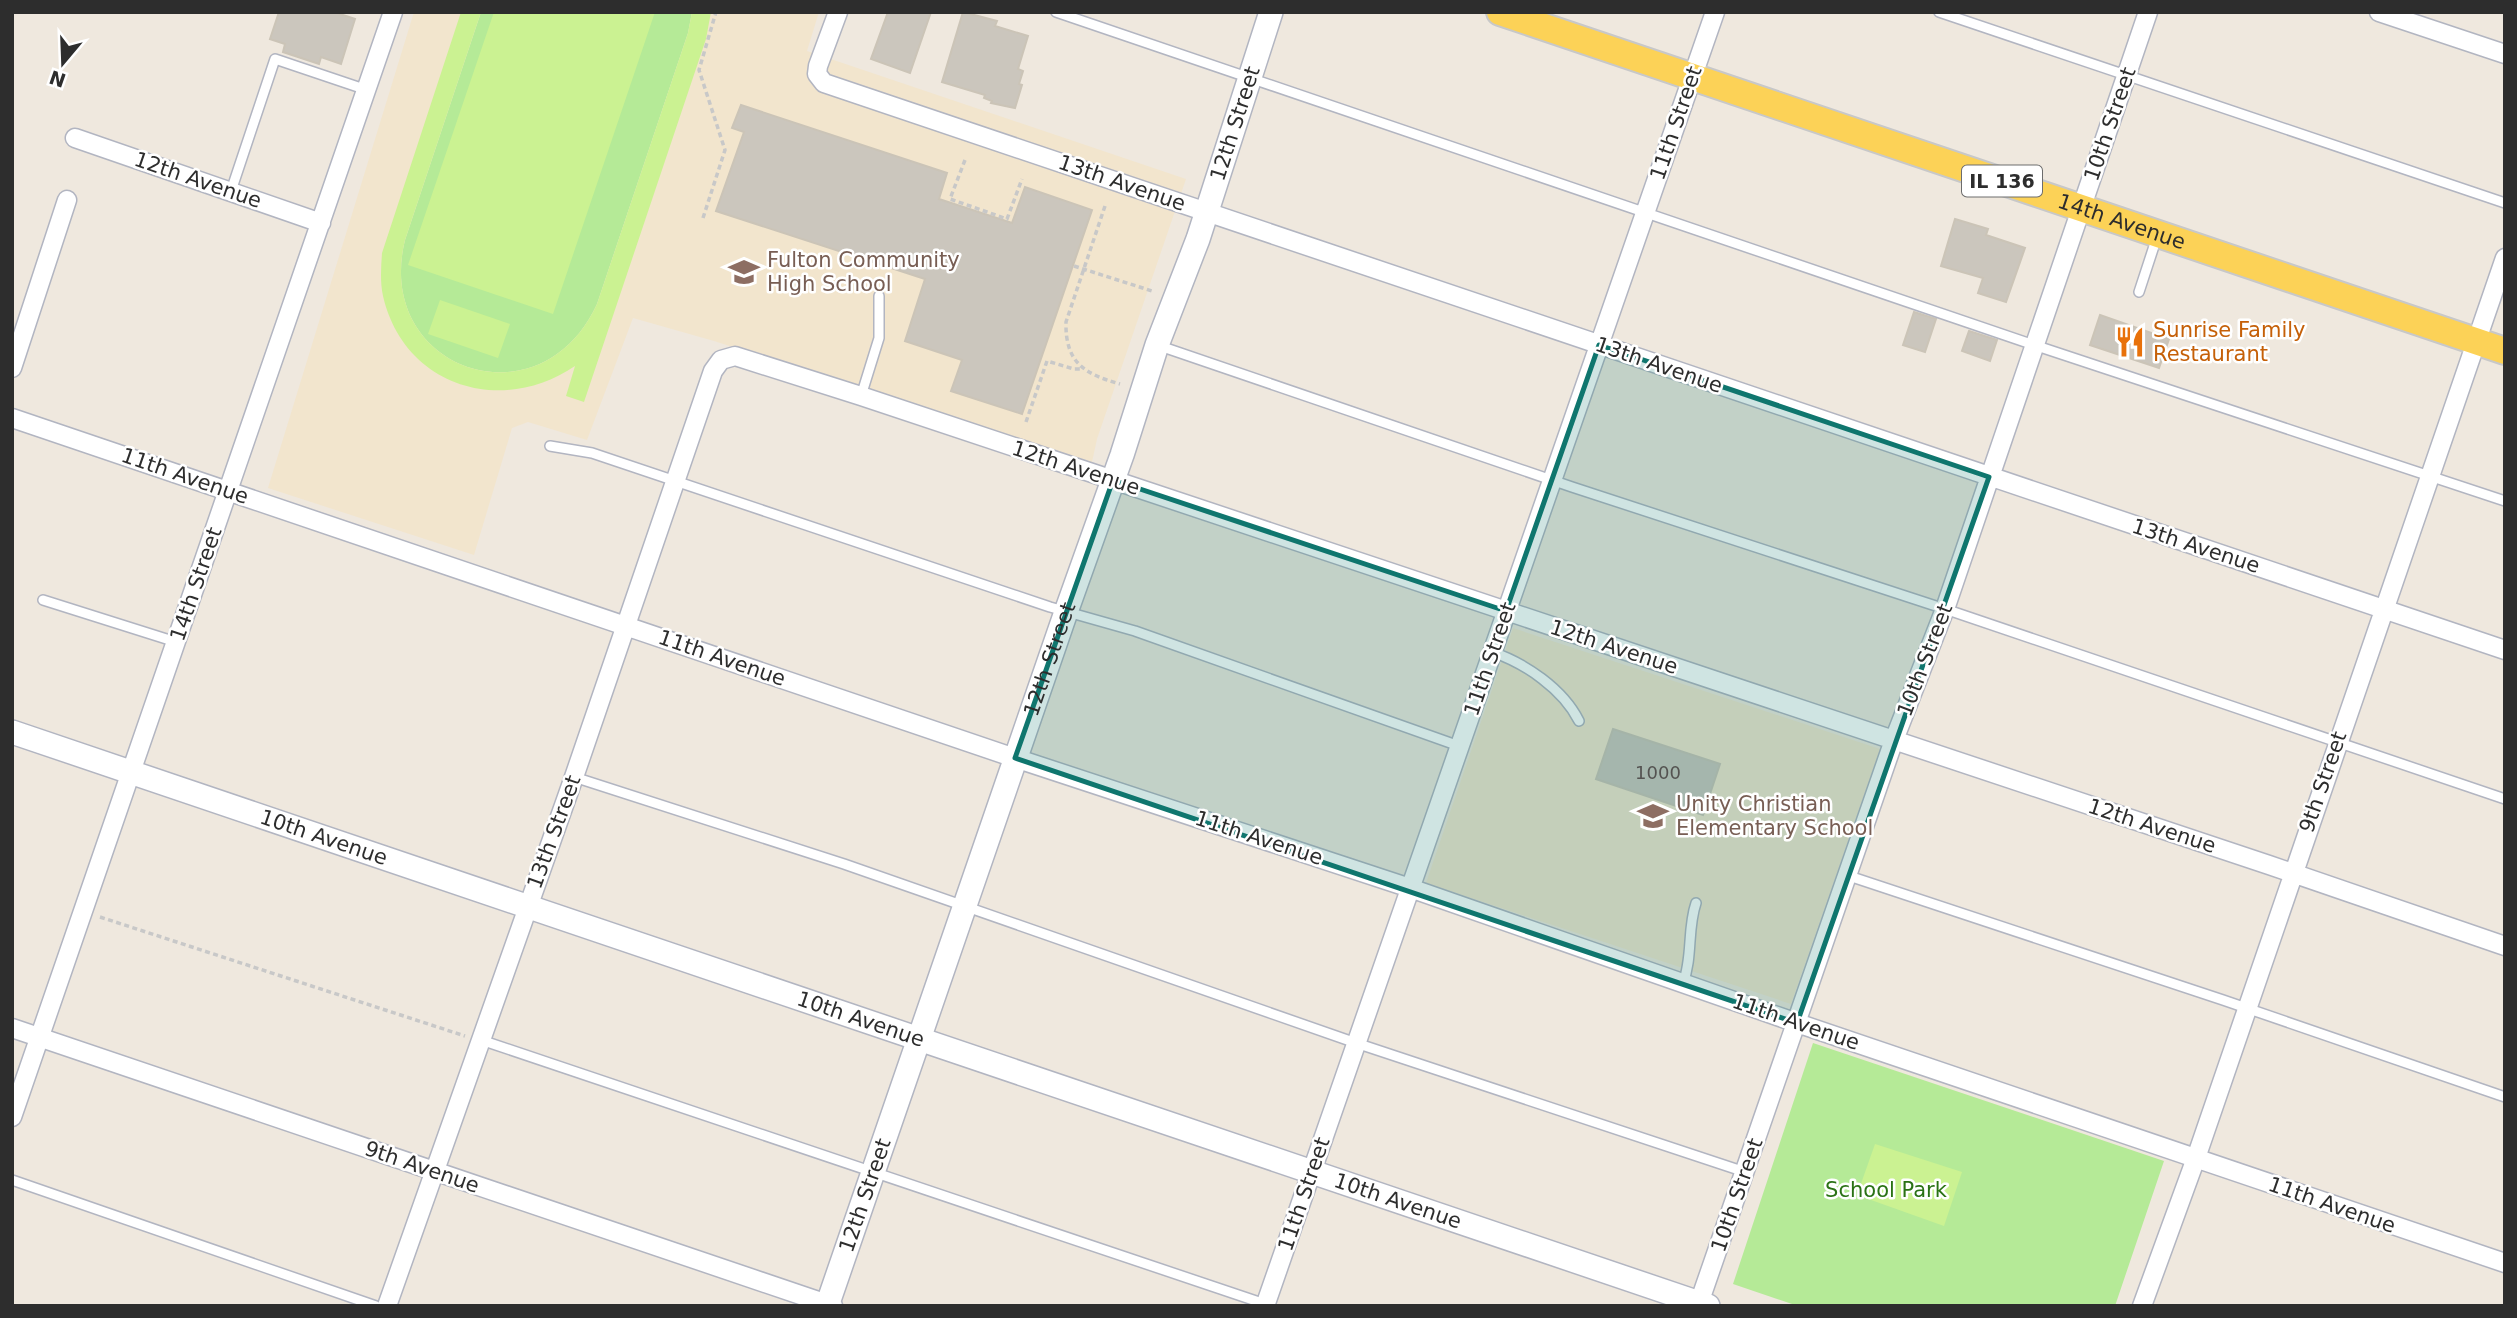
<svg xmlns="http://www.w3.org/2000/svg" width="2517" height="1318" viewBox="0 0 2517 1318" font-family="'DejaVu Sans',sans-serif">
  <rect width="100%" height="100%" fill="#efe8de"/>
  <!-- education -->
  <path fill="#f2e5cd" d="M414,12H819L807,51L1186,179L1097,439L1092,462L714,341L633,318L587,440L528,422L512,428L474,555L268,488Z
    M1513,628L1880,749L1791,1004L1426,883Z"/>
  <!-- green -->
  <path fill="#b5ea97" d="M481,12H692L688,33L597,304C540,428 373,369 405,240Z
    M1813,1043L2164,1161L2115,1306H1798L1733,1284Z"/>
  <!-- pitch -->
  <path fill="#cbf292" d="M461,12H481L405,240C373,369 540,428 597,304L688,33L692,12H711L706,39L584,402L566,396L575,366C502,416 404,387 383,296C380,282 381,268 382,253Z
    M494,12H655L553,314L408,265Z
    M440,300L510,324L498,358L428,334Z
    M1875,1144L1962,1172L1944,1226L1857,1195Z"/>
  <!-- building -->
  <path fill="#cbc6bd" stroke="#cbc4b7" stroke-width="2" d="M279,12H334L355,19L341,64L321,57L319,64L283,52L285,44L270,39Z
    M888,12H931L910,73L871,59Z
    M963,12L997,21L995,26L1028,36L1018,69L1023,71L1019,84L1022,85L1015,108L991,103L992,101L984,98L985,95L942,82Z
    M741,105L947,173L939,199L1012,223L1025,187L1092,210L1022,414L951,391L962,360L905,341L925,279L716,211L744,132L732,128Z
    M1955,219L1988,229L1986,235L2025,248L2006,302L1978,293L1983,278L1941,266Z
    M1914,312L1936,319L1925,352L1903,345Z
    M2100,315L2169,339L2159,368L2090,345Z
    M1969,331L1997,340L1990,361L1962,351Z
    M1613,729L1720,764L1703,815L1596,779Z"/>
  <g fill="none" stroke-linecap="round" stroke-linejoin="round">
    <!-- lane casing -->
    <g stroke="#b2b5c1" stroke-width="12">
      <path id="lane" d="M1056,12L2034,345L2505,501
        M1939,12L2505,203
        M231,191L275,59L367,90
        M2139,292L2157,237
        M1157,345L1572,487L1945,609L2505,799
        M861,396L879,338V296
        M550,446L592,453L1050,607L1135,631L1459,746
        M43,600L176,642
        M1492,652C1525,663 1563,689 1579,721
        M574,777L844,864L1356,1043L1745,1172
        M1849,876L2223,1000L2505,1097
        M1683,983C1693,957 1687,929 1696,903
        M481,1040L1268,1305
        M12,1180L376,1306"/>
    </g>
    <!-- street casing -->
    <g stroke="#b2b5c1" stroke-width="21">
      <path id="street" d="M838,12L818,66L817,74L824,83L2505,650
        M2379,12L2505,54
        M75,138L321,223
        M12,368L67,200
        M12,418L1015,758L1410,888L1797,1023L2505,1263
        M12,1028L833,1306
        M12,1117L393,12
        M387,1306L574,777L713,371L721,360L735,356L861,396L2269,865L2505,946
        M1265,1306L1715,12
        M1698,1306L1894,740L1945,609L2148,12
        M2142,1306L2196,1158L2505,258"/>
    </g>
    <!-- secondary casing -->
    <g stroke="#b2b5c1" stroke-width="26">
      <g id="secondary">
        <path id="s1" d="M12,732L1708,1306"/>
        <path id="s2" d="M827,1306L1066,612L1122,455L1157,345L1198,239L1271,12"/>
      </g>
    </g>
    <!-- primary casing -->
    <g stroke="#c8c8c8" stroke-width="30">
      <g id="primary">
        <path id="s3" d="M1500,12L2505,351"/>
      </g>
    </g>
    <!-- path -->
    <path stroke="#c8c8c8" stroke-width="3.5" stroke-dasharray="5 3.5" stroke-linecap="butt" d="M965,160L950,199L1007,219L1022,179
      M1105,206L1066,322C1065,363 1085,374 1120,384
      M703,218L725,150L699,70L716,12
      M1074,266L1152,291
      M1026,422L1047,361L1074,369H1082
      M100,917L465,1036"/>
    <!-- lane -->
    <use href="#lane" stroke="#fff" stroke-width="9"/>
    <!-- street -->
    <use href="#street" stroke="#fff" stroke-width="18"/>
    <!-- secondary -->
    <use href="#secondary" stroke="#fff" stroke-width="23"/>
    <!-- primary -->
    <use href="#primary" stroke="#fcd257" stroke-width="26"/>
  </g>
  <!-- marked area -->
  <path fill="#0f766e" fill-opacity="0.2" stroke="#0f766e" stroke-width="5" stroke-linejoin="round" d="M1599,345L1989,477L1797,1023L1015,758L1113,480L1506,611Z"/>
  <!-- icons -->
  <defs>
    <g id="school-bare" transform="scale(2.415)"><path d="M0-5L7-2L0 1L-7-2ZM-4 1L0 2.5L4 1V4Q0 6-4 4Z" fill="#8d6e63" stroke="#fff" stroke-width="2.5" paint-order="stroke"/></g>
    <g id="restaurant-bare" transform="scale(2.415)"><path d="M-5-6h1v4h1v-4h1v4h1v-4h1v5L-1.5 .5V6h-2V.5L-5-1ZM5-6V6H3V1.5H1.5Q1.5-4 5-6Z" fill="#e8710a" stroke="#fff" stroke-width="2.5" paint-order="stroke"/></g>
  </defs>
  <g fill-rule="evenodd">
    <use href="#school-bare" x="744" y="272"/>
    <use href="#restaurant-bare" x="2130" y="342"/>
    <use href="#school-bare" x="1653" y="816"/>
  </g>
  <g text-anchor="middle" dominant-baseline="central" stroke-width="5" stroke-linejoin="round" paint-order="stroke">
    <!-- number labels -->
    <g font-size="18" fill="#545351">
      <text x="1658" y="772">1000</text>
    </g>
    <!-- shield labels -->
    <rect fill="#fff" stroke="#6c6c6c" stroke-width="2" x="1962" y="165.5" width="80" height="31" rx="5"/>
    <g font-size="19" font-weight="bold" fill="#2d2d2d">
      <text x="2002" y="181">IL 136</text>
    </g>
    <!-- street labels -->
    <g font-size="21" fill="#2d2d2d" stroke="#fff">
      <text stroke="none"><textPath href="#s2" startOffset="1251">12th Street</textPath></text>
      <text transform="translate(1676 123) rotate(-71)">11th Street</text>
      <text transform="translate(2110 124) rotate(-71)">10th Street</text>
      <text transform="translate(198 180) rotate(19)">12th Avenue</text>
      <text transform="translate(1122 183) rotate(19)">13th Avenue</text>
      <text stroke="none"><textPath href="#s3" startOffset="656">14th Avenue</textPath></text>
      <text transform="translate(1659 365) rotate(19)">13th Avenue</text>
      <text transform="translate(1076 468) rotate(18)">12th Avenue</text>
      <text transform="translate(185 476) rotate(19)">11th Avenue</text>
      <text transform="translate(2196 546) rotate(18)">13th Avenue</text>
      <text transform="translate(196 584) rotate(-71)">14th Street</text>
      <text transform="translate(1614 647) rotate(18)">12th Avenue</text>
      <text transform="translate(722 658) rotate(19)">11th Avenue</text>
      <text stroke="none"><textPath href="#s2" startOffset="684">12th Street</textPath></text>
      <text transform="translate(1490 659) rotate(-71)">11th Street</text>
      <text transform="translate(1925 660) rotate(-69)">10th Street</text>
      <text transform="translate(2323 782) rotate(-71)">9th Street</text>
      <text transform="translate(2152 826) rotate(18)">12th Avenue</text>
      <text transform="translate(554 832) rotate(-70)">13th Street</text>
      <text stroke="none"><textPath href="#s1" startOffset="329">10th Avenue</textPath></text>
      <text transform="translate(1259 838) rotate(18)">11th Avenue</text>
      <text stroke="none"><textPath href="#s1" startOffset="896">10th Avenue</textPath></text>
      <text transform="translate(1796 1022) rotate(19)">11th Avenue</text>
      <text transform="translate(422 1167) rotate(19)">9th Avenue</text>
      <text stroke="none"><textPath href="#s2" startOffset="117">12th Street</textPath></text>
      <text transform="translate(1304 1194) rotate(-71)">11th Street</text>
      <text transform="translate(1737 1195) rotate(-71)">10th Street</text>
      <text stroke="none"><textPath href="#s1" startOffset="1463">10th Avenue</textPath></text>
      <text transform="translate(2332 1205) rotate(19)">11th Avenue</text>
    </g>
    <!-- education labels -->
    <g font-size="21" fill="#785e54" stroke="#fff" text-anchor="start">
      <text x="767" y="260">Fulton Community<tspan x="767" dy="24">High School</tspan></text>
      <text x="1676" y="804">Unity Christian<tspan x="1676" dy="24">Elementary School</tspan></text>
    </g>
    <!-- food labels -->
    <g font-size="21" fill="#c56008" stroke="#fff" text-anchor="start">
      <text x="2153" y="330">Sunrise Family<tspan x="2153" dy="24">Restaurant</tspan></text>
    </g>
    <!-- park labels -->
    <g font-size="21" fill="#2a7215" stroke="#fff">
      <text x="1886" y="1190">School Park</text>
    </g>
  </g>
  <!-- border -->
  <rect width="2517" height="1318" fill="none" stroke="#2d2d2d" stroke-width="28"/>
  <!-- north arrow -->
  <g transform="translate(63 63) rotate(199)" stroke="#ffffff" stroke-width="5" paint-order="stroke">
  <path d="M0-5L12 26L0 18L-12 26Z" fill="#2d2d2d"/>
  <text y="-10" font-size="19" font-weight="bold" text-anchor="middle" fill="#2d2d2d">N</text>
  </g>
</svg>
